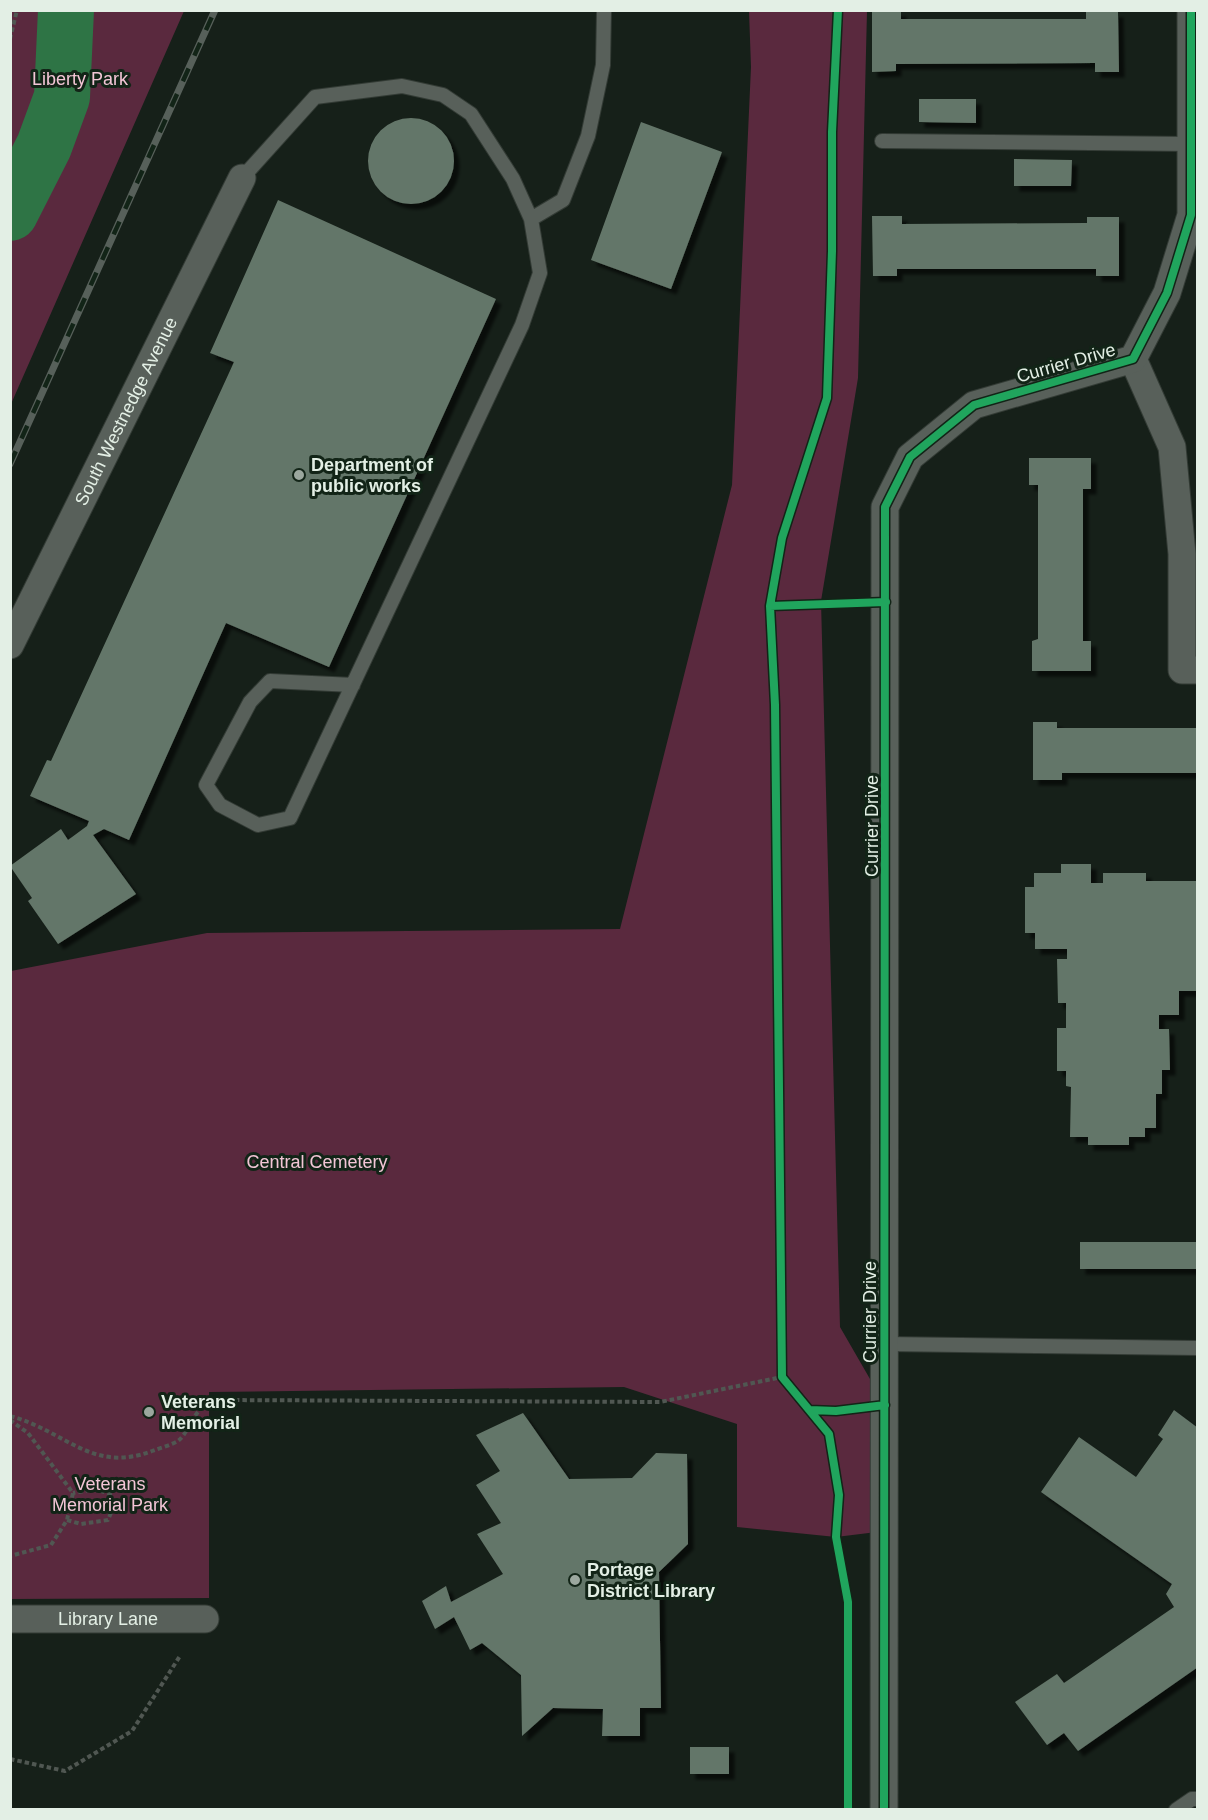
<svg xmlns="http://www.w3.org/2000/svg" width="1208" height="1820" viewBox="0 0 1208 1820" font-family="Helvetica,sans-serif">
  <defs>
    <filter id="shadow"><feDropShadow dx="5.5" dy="5.5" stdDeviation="1.5" flood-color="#0009"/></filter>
  </defs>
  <rect width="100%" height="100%" fill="#162019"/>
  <!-- green -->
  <path fill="#5a293e" d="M10,11H184L11,404H10Z
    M749,11H867L858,378L821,601L840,1327L885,1405V1531L836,1537L737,1527V1424L624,1387L209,1392V1598L11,1599V971L207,933L620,929L732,485L751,67Z"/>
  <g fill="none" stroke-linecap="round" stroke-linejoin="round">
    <!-- river -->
    <path stroke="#2e7445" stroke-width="56" d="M10,213L44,146L62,97L66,10"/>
  </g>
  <!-- building -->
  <path fill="#647669" filter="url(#shadow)" d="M872,11H901V19H1086V12H1118L1119,72H1095V63L896,64V71L872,72Z
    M919,99H976V123L919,122Z
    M368 161a43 43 0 1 1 86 0a43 43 0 1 1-86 0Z
    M641,122L722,152L671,289L591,260Z
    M1014,159L1072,160L1071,186H1014Z
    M278,200L496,299L329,667L226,623L129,840L104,829L93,835L136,894L58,944L28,901L32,898L10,866L61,829L68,840L87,826L89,821L30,796L47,760L51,761L234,362L210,353Z
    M872,216H902V224L1087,223V217H1119V276H1096V269H897V276H873Z
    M1029,458H1091V489H1083V641H1091V671H1032V641L1038,639V485H1029Z
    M1033,722H1057V728H1198V773H1062V780H1033Z
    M1061,864H1091V883H1103V873H1146V881H1198V991H1179V1015H1159V1029H1169L1170,1070H1162V1094H1156V1128H1145V1137H1129V1145H1088V1137H1070L1071,1087L1066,1086V1071H1057V1028H1066V1003H1058L1057,959H1067V949H1035V933H1025V887H1034V873H1061Z
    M1080,1242H1198V1269H1080Z
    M1174,1410L1198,1428V1667L1078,1751L1064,1733L1047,1745L1015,1702L1057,1674L1064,1683L1174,1607L1166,1594L1172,1584L1041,1492L1079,1437L1136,1477L1163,1439L1158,1435Z
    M523,1413L569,1479L632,1478L656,1453L687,1454L688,1544L659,1572L661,1708H640V1736H602L603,1709L553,1708L522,1736L521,1675L482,1643L470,1650L454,1617L435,1629L422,1601L446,1586L451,1602L503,1574L477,1534L501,1523L476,1485L500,1471L476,1435Z
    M690,1747H729V1774H690Z"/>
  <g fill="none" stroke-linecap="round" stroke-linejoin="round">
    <!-- lane casing -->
    <g stroke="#333b35" stroke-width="16">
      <path id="lane" d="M882,141L1191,144
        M242,178L315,97L402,86L443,95L471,114L513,179L531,219L540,273L522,325L290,818L258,825L220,805L206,785L250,702L270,681L353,685
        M531,219L563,200L588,136L603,65L604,10
        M885,1344L1198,1348
        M1176,1810L1192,1799H1198"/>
    </g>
    <!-- street casing -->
    <g stroke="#333b35" stroke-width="29">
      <g id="street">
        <path d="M1133,359L1172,447L1182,554V670H1198"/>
        <path id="s1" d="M10,645L242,178"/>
        <path id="s2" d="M10,1619H205"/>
        <path d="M884,1810L885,507L910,457L974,405L1133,359L1167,293L1191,215V10"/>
      </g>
    </g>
    <!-- path -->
    <path stroke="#505752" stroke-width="4" stroke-dasharray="4.5 3" stroke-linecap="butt" d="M10,39L17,10
      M10,1416C66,1431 92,1474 152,1451C160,1448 171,1445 178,1441C187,1434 191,1419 199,1411C204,1405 213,1403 219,1400L660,1402L782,1377
      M10,1420L28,1433L73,1493L67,1520L51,1545L10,1556
      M67,1520L81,1524L108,1520L113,1508L110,1494L95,1489L73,1493
      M10,1759L65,1771L132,1731L180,1656"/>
    <!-- lane -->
    <use href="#lane" stroke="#58605a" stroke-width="14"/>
    <!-- street -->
    <use href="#street" stroke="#58605a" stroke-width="27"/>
    <!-- rail casing -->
    <g stroke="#57605a" stroke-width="7">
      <path id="rail" d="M10,464L215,10"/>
    </g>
    <!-- rail -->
    <use href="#rail" stroke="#122417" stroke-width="4.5" stroke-dasharray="14" stroke-linecap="butt"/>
    <!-- cycleway casing -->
    <g stroke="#122417" stroke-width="11">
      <path id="cycleway" d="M838,10L832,132V251L827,398L782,538L770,606L775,705L782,1377L829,1434L839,1495L836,1537L848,1602V1810
        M770,606L886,602
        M810,1410L836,1411L885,1405
        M884,1810L885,507L910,457L974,405L1133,359L1167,293L1191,215V10"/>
    </g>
    <!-- cycleway -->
    <use href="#cycleway" stroke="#20a55d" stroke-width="8"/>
  </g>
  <!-- markers -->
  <g fill="#9ba79e" stroke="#122417" stroke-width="2">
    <circle cx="299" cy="475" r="6"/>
    <circle cx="149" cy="1412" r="6"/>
    <circle cx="575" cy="1580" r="6"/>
  </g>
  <g text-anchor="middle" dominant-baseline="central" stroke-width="6" stroke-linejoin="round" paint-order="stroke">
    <!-- park labels -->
    <g font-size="18" fill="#f3c5d6" stroke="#122417">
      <text x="80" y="79">Liberty Park</text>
      <text x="317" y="1162">Central Cemetery</text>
      <text x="110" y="1484">Veterans<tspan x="110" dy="21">Memorial Park</tspan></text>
    </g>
    <!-- street labels -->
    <g font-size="18" fill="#e3efe5" stroke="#122417">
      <text transform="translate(1066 363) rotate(-16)">Currier Drive</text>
      <text stroke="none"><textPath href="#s1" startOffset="261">South Westnedge Avenue</textPath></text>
      <text transform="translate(872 826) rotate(-90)">Currier Drive</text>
      <text transform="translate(870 1312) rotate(-90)">Currier Drive</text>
      <text stroke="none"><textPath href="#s2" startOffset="98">Library Lane</textPath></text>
    </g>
    <!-- poi labels -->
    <g font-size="18" font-weight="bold" fill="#e3efe5" stroke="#122417" text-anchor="start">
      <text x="311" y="465">Department of<tspan x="311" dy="21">public works</tspan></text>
      <text x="161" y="1402">Veterans<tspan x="161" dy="21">Memorial</tspan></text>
      <text x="587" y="1570">Portage<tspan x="587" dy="21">District Library</tspan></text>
    </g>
  </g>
  <!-- border -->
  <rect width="1208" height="1820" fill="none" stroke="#e3efe5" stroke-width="24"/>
</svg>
